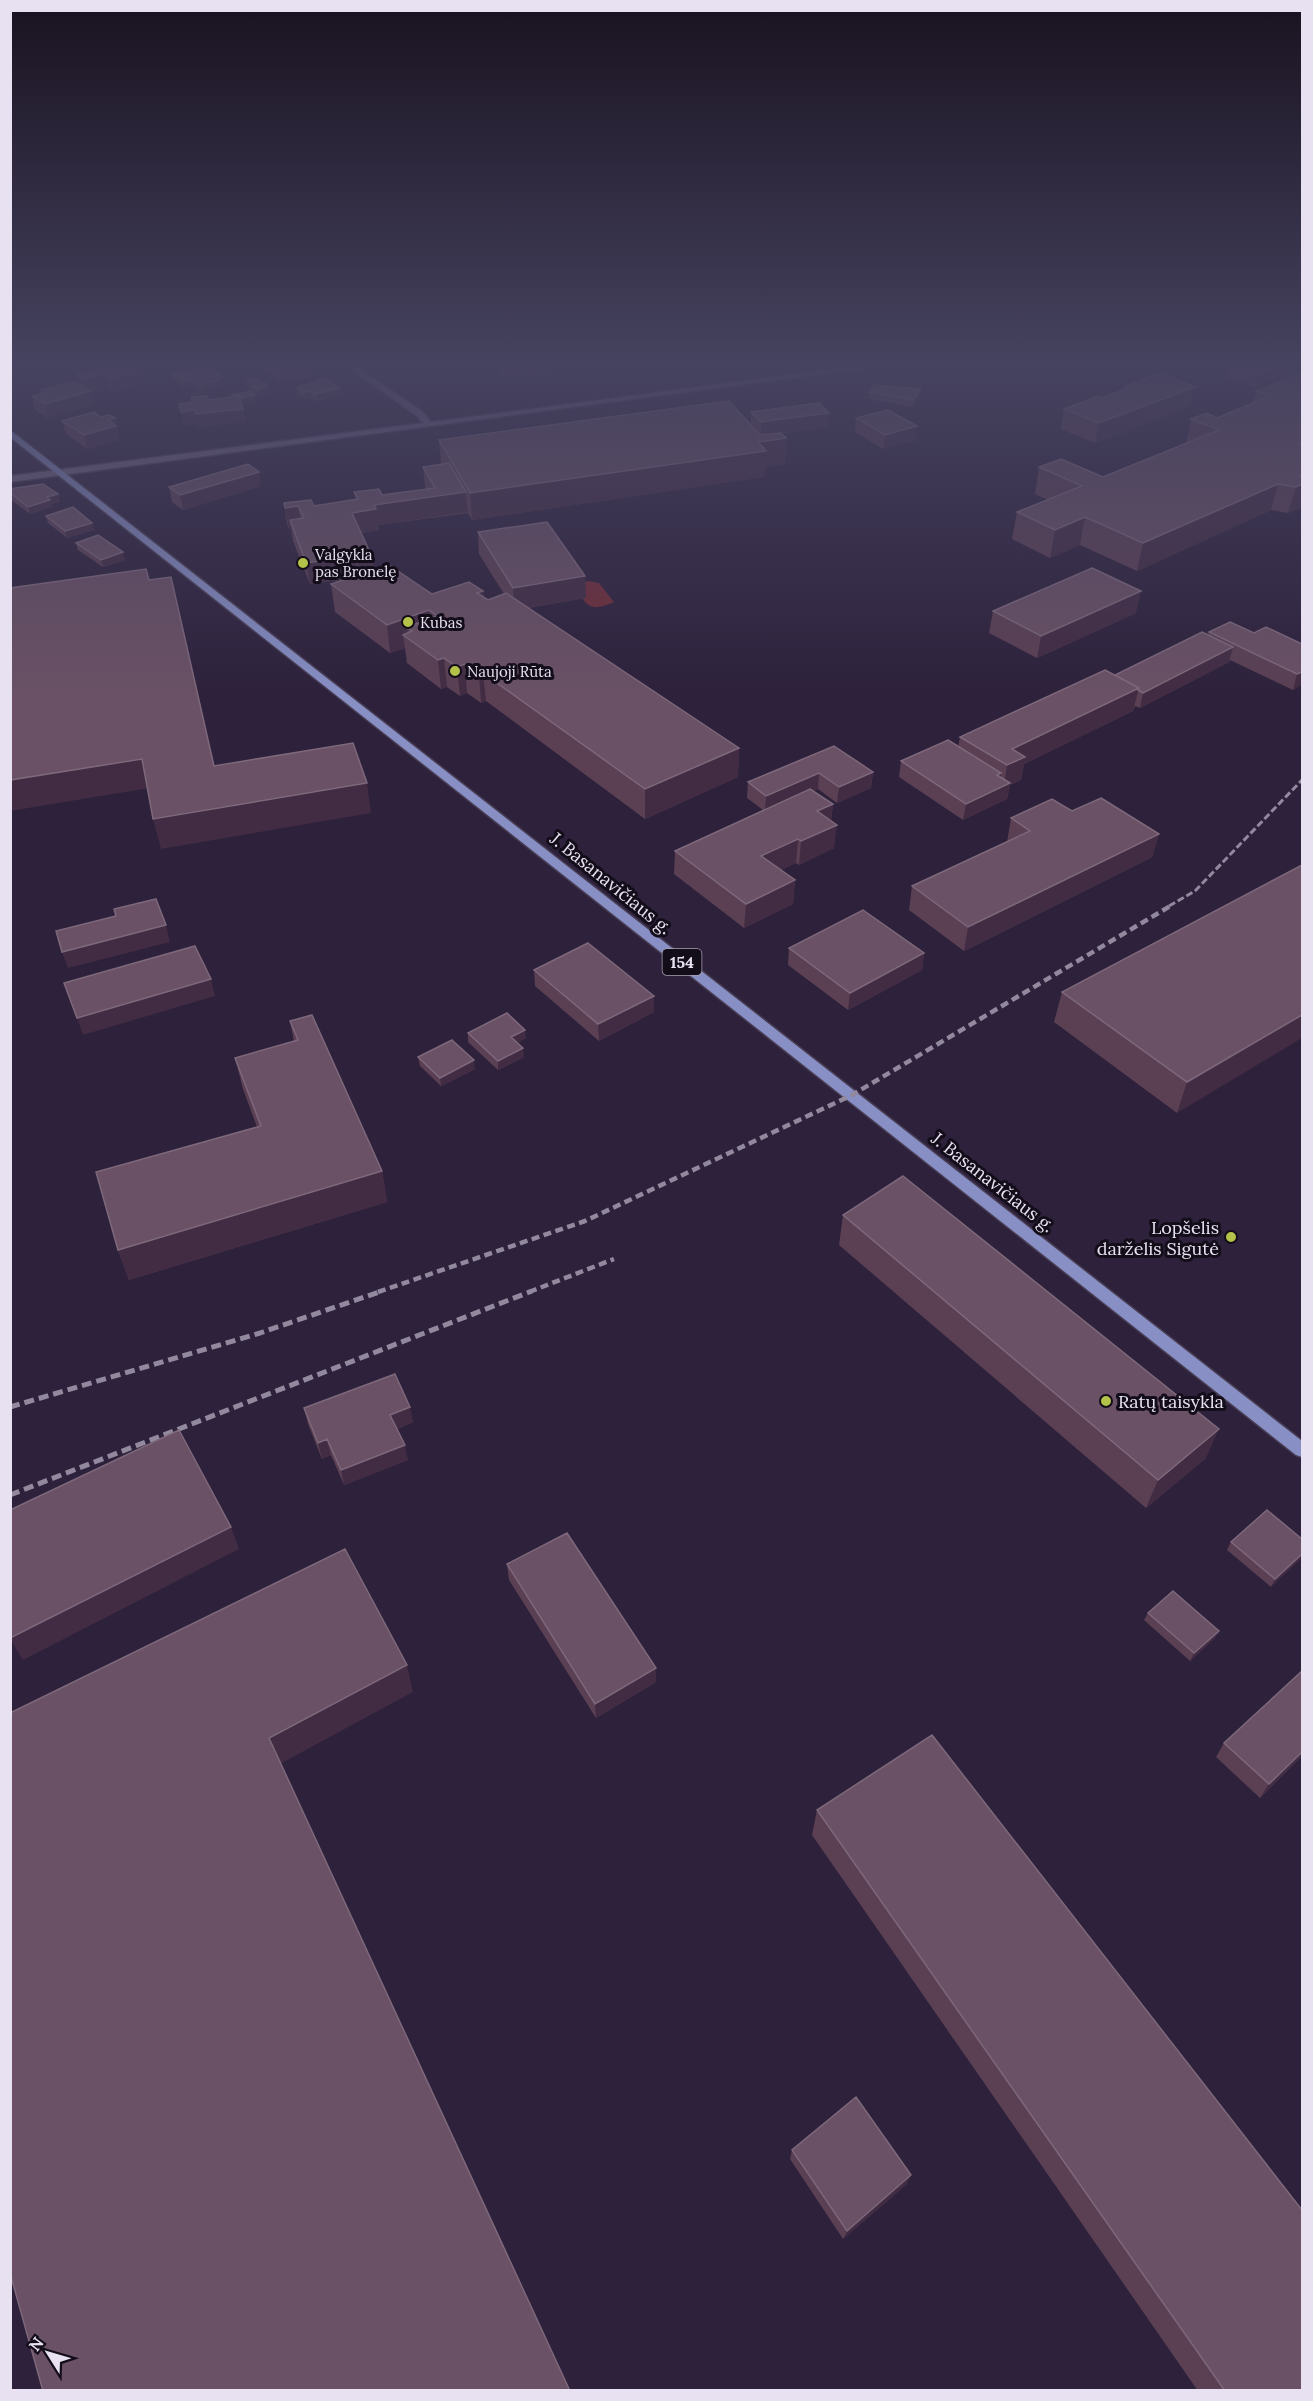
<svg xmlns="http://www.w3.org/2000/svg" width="1313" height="2401" viewBox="0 0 1313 2401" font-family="Lora,serif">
  <rect width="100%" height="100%" fill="#2d213b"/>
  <!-- green -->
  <path fill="#712d38" d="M589,581L599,583L614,602C591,613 583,606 577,584Z"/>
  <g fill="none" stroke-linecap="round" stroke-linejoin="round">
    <!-- minor casing -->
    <g stroke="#483d53" stroke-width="3">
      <path id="minor" d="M338,360H347L423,412L431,422L904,360H927L10,482V476L423,423L417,416Z"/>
    </g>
    <!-- primary casing -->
    <g stroke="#483d53" stroke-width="3">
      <path id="primary" d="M10,430L1302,1441V1457L1296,1455L10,437Z"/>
    </g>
    <!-- minor -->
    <use href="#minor" fill="#736684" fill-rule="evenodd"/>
    <!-- primary -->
    <use href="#primary" fill="#878fc5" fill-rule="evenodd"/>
    <!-- rail-far2 -->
    <path stroke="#92899e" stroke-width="3" stroke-dasharray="7 3" stroke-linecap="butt" d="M1169,906L1195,891L1302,780"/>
    <!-- rail-far1 -->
    <path stroke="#92899e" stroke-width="4.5" stroke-dasharray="8 4.5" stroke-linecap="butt" d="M378,1292L585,1221L852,1095L1172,905
      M529,1292L614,1259"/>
    <!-- rail -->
    <path stroke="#92899e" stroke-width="5" stroke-dasharray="10 5" stroke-linecap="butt" d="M10,1407L260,1333L382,1291
      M10,1495L532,1291"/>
  </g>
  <!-- wall -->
  <path fill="#5b4054" d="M143,360L146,374L136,376L138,385L113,392L107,388L91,392L94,405L48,418L35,410L32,396L42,394L41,390L79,384L77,374L106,367L105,362Z
    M260,360H309L311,376L280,383L261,368Z
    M494,360H642L505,377Z
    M1229,363L1296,370L1255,387L1226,377Z
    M171,373L224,384H221L222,387L201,392L194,386L184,388L173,380Z
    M1302,373V507L1288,513L1271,510L1137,571L1080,545L1050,558L1012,539L1017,512L1048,500L1035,494L1039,467L1103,477L1186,444L1191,419L1217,418L1253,403L1256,391Z
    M247,381L269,393L259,395L248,388Z
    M1126,386L1195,387L1190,406L1095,443L1061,429L1064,409L1102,398L1125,389Z
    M297,388L341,395L317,401L311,398L305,399L298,395Z
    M869,392L920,396L913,407L869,399Z
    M751,412L828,427L782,433L786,438L785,464L765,467L764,477L472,520L468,513L378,525L379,530L361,533L374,569L432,594L483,591L484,598L488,600L504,594L479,554L478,532L585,576L586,598L528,608L739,748L738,777L645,819L486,701L481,703L467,693L460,696L447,687L441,689L407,663L405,648L390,653L335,612L331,584L346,579L310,584L293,541L291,528L289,529L287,524L284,503L314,506L356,500L354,492L382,495L426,489L425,487L423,467L441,464L439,440L751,425Z
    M101,417L115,418L119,440L87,449L66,434L62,421Z
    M856,418L916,440L883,449L855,432Z
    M261,486L183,510L172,502L169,487Z
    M10,489L58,494L60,502L52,504V507L30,514L10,499Z
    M46,516L92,523L94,530L67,538L48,523Z
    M76,543L125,560L103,567L78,550Z
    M993,611L1136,613L1037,658L989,633Z
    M1209,632L1254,633L1302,644V684L1293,690L1230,660L1229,662L1140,708L1135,706L1133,711L1024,764L1021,780L1010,785L1007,799L963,820L899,777L901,761L958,747L960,737L1115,675L1208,635Z
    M834,746L873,772L871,788L837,803L818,789L813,791L833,804L831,821L834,848L799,865L796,863L781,870L795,880L793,904L744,928L674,874L675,851L763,810L747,798L748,782Z
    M1072,811L1159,834L1152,857L964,951L909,910L912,886L1007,842L1011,818Z
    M1302,865L1177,1113L1054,1022L1062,992Z
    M789,948L924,953L922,970L848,1010L788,965Z
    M534,970L654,1012L599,1041L535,986Z
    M290,1021L382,1171L387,1202L129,1280L118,1250L257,1127L243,1089L235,1058L294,1042Z
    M468,1033L526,1038L517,1043L524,1057L498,1070L468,1042Z
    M418,1057L475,1069L441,1086L420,1066Z
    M843,1215L1206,1458L1146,1508L839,1245Z
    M304,1408L413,1422L397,1429L408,1460L344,1485L331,1455L322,1459L308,1424Z
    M1302,1539L1271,1587L1227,1550L1231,1542Z
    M507,1564L656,1682L596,1718L509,1580Z
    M1148,1613L1215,1638L1190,1661L1144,1620Z
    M1224,1743L1302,1756L1260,1798L1216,1757Z
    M817,1810L1302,2391H1198L812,1835Z
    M792,2150L907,2184L843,2239L790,2159Z"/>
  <!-- shaded-wall -->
  <path fill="#422c43" d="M143,360L146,374L136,376L138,385L113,392L110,379L125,365Z
    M303,360H309L311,376L280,383L278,369Z
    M503,360H642L505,377Z
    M1293,360H1299L1296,370L1255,387L1258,374Z
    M104,374L107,388L91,392L94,405L48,418L45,404L87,392L84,379Z
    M222,377L224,384H221L222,387L201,392L200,385Z
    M192,379L194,386L184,388L183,382Z
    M268,386L269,393L259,395L258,389Z
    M1195,387L1190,406L1095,443L1099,423Z
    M340,388L341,395L317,401L316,394Z
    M921,389L920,396L913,407V400Z
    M310,391L311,398L305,399L304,392Z
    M255,395L256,402L237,406L236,399Z
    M243,409L246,422L198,428L196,414Z
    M194,410L197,424L184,426L181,412Z
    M829,413L828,427L761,436V422Z
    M115,418L119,440L87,449L84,435L108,420Z
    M917,426L916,440L883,449L885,435Z
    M786,438L785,464L765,467L764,477L472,520L470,493L758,442Z
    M259,472L261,486L183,510L180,495Z
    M1302,475V507L1288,513L1296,487L1300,476Z
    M1278,484L1271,510L1137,571L1143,543Z
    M466,492L468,512L378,525L379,530L355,534L352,513L374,505Z
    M58,494L60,502L52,504V507L30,514L28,507L47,497Z
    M298,506L302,527L290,520L291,528L289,529L285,508Z
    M1085,517L1080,545L1050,558L1055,530Z
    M92,523L94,530L67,538L65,531Z
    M123,552L125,560L103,567L101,560Z
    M355,556L358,577L310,584L306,563Z
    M373,559L376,581L360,583L357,561Z
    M585,576L586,598L514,610L513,588Z
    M483,591L486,619L477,593Z
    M1141,591L1136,613L1037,658L1041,636Z
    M429,610L432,639L407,627L408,638L403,635L405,648L390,653L387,625Z
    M1233,647L1229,662L1140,708L1143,693Z
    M444,658L447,687L441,689L438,660Z
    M465,664L467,693L460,696L457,667Z
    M1302,672V684L1293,690L1297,674Z
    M483,673L486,701L481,703L479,674Z
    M1139,688L1133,711L1024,764L1021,780L1010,785L1007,799L963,820L966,804L997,775L1001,773L999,789L1004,786L1007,765L1012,749Z
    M739,748L738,777L645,819V789Z
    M142,759L150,788L10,811V780Z
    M873,772L871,788L837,803L839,787Z
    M819,773L818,789L765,812L766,796Z
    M367,783L371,813L161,849L153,819Z
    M833,804L830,828L817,811Z
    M837,825L834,848L799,865L801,841Z
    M1159,834L1152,857L964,951L968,927Z
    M798,839L796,863L760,880L761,856Z
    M795,880L793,904L744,928L746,904Z
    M166,925L170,942L68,968L62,952Z
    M924,953L922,970L848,1010L850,993Z
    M211,979L215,996L83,1035L77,1018Z
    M654,996V1012L599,1041L598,1024Z
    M1302,1015V1038L1177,1113L1187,1082Z
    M525,1030L526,1038L512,1046L511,1037Z
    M523,1048L524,1057L498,1070V1061Z
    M474,1060L475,1069L441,1086L440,1078Z
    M382,1171L387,1202L129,1280L118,1250Z
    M410,1407L413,1422L394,1430L390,1415Z
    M1219,1429L1206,1458L1146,1508L1158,1480Z
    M327,1439L331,1455L322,1459L318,1443Z
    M405,1445L408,1460L344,1485L341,1470Z
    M231,1527L239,1549L23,1660L10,1639V1638Z
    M1302,1554V1558L1271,1587L1275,1579Z
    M1219,1631L1215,1638L1190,1661L1194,1653Z
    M407,1665L413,1692L280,1764L269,1738Z
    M656,1668V1682L596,1718L595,1704Z
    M1302,1752V1756L1260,1798L1269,1784Z
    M911,2175L907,2184L843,2239L847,2231Z"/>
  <!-- building -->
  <path fill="#6a5165" stroke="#7e687b" stroke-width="1.5" d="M111,360H143L125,365L135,372L110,379L104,374L84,379L77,374L110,366L105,362Z
    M266,360H306L309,362L278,369Z
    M1238,360H1293L1258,374L1229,363Z
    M210,367L222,377L218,378L220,380L200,385L192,379L183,382L171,373Z
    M1160,373L1195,387L1099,423L1064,409L1098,396L1102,398L1130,387L1126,386Z
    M1302,373V441L1298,443L1302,445V475L1300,476L1302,477V484L1296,487L1278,484L1143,543L1085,517L1055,530L1017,512L1082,486L1039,467L1061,459L1103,477L1219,430L1191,419L1207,413L1217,418L1270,396L1256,391Z
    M257,378L268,386L258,389L247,381Z
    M325,378L340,388L316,394L310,391L304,392L297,388Z
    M74,381L91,391L45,404L32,396L45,393L41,390Z
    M875,385L921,389L913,400L869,392Z
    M251,391L255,395L240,398L239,396H234L232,395Z
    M207,396L208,400L239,396L243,409L196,414L194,410L181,412L179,404L193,402L191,397Z
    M729,401L760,435L781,433L786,438L758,442L766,451L470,493L439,440Z
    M819,403L829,413L761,422L751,412Z
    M888,410L917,426L885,435L856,418Z
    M94,412L101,417L109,415L115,418L108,420L116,426L84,435L62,421Z
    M449,463L466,492L374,505L376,509L352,513L373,559L357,561L355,556L306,563L290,520L304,518L298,506L285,508L284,503L311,500L314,506L358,499L354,492L379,489L382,495L435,488L423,467Z
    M248,464L259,472L180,495L169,487Z
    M43,484L58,494L47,497L50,500L28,507L10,493V489Z
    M73,507L92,523L65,531L46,516Z
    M547,522L585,576L513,588L478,532Z
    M98,535L123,552L101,560L76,543Z
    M389,565L432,594L469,582L483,591L477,593L488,600L506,593L739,748L645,789L483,673L479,674L465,664L457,667L444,658L438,660L403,635L412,631L407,627L437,616L429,610L387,625L331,584Z
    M1092,568L1141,591L1041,636L993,611Z
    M146,569L149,580L171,577L214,766L353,743L367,783L153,819L142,759L10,780V588Z
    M1230,622L1254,633L1266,627L1302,644V672L1297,674L1209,632Z
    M1202,632L1233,647L1143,693L1138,690L1139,688L1115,675Z
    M1105,670L1139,688L1012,749L1025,757L1007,765L960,737Z
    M948,740L1001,773L997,775L1010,783L966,804L901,761Z
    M834,746L873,772L839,787L819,773L766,796L748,782Z
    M810,789L833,804L817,811L837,825L801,841L798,839L761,856L795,880L746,904L675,851Z
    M1101,798L1159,834L968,927L912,886L1030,831L1011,818L1052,799L1072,811Z
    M1302,865V1015L1187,1082L1062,992Z
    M156,899L166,925L62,952L56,931L116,916L114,909Z
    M863,910L924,953L850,993L789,948Z
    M588,943L654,996L598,1024L534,970Z
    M195,946L211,979L77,1018L64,983Z
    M507,1013L525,1030L511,1037L523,1048L498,1061L468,1033Z
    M312,1015L382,1171L118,1250L96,1172L261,1126L235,1058L298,1040L290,1021Z
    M452,1040L474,1060L440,1078L418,1057Z
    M903,1176L1219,1429L1158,1480L843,1215Z
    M395,1374L410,1407L390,1415L405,1445L341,1470L327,1439L318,1443L304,1408Z
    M179,1430L231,1527L10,1638V1510Z
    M1267,1510L1302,1539V1554L1275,1579L1231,1542Z
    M567,1533L656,1668L595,1704L507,1564Z
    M345,1549L407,1665L269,1738L570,2391H43L10,2273V1713Z
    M1173,1591L1219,1631L1194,1653L1148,1613Z
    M1302,1671V1752L1269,1784L1224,1743Z
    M932,1735L1302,2210V2391H1225L817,1810Z
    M856,2097L911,2175L847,2231L792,2150Z"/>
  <!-- sky -->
  <linearGradient id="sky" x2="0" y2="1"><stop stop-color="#191220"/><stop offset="0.52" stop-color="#464360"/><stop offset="1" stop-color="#464360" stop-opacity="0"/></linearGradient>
  <rect width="1313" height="696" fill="url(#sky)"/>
  <!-- markers -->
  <g fill="#b4c24a" stroke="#130d19" stroke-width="2">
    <circle cx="303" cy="563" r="6"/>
    <circle cx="408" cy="622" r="6"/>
    <circle cx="455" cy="671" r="6"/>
    <circle cx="1231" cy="1237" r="6"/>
    <circle cx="1106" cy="1401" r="6"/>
  </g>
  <g text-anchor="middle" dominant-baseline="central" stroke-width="6" stroke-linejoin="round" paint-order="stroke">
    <!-- far-poi labels -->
    <g font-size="15" fill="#e8e1f2" stroke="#130d19" text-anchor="start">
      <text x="315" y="554">Valgykla<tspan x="315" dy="17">pas Bronelę</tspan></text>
      <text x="420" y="622">Kubas</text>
      <text x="467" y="671">Naujoji Rūta</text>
    </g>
    <!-- shield labels -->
    <rect fill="#130d19" stroke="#a8a1b1" stroke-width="1.5" x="662.5" y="949" width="39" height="26" rx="4.5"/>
    <g font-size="16" font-weight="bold" fill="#e8e1f2">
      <text x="682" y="962">154</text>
    </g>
    <!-- street labels -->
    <g font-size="18" fill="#e8e1f2" stroke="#130d19">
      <text transform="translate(611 883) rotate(39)">J. Basanavičiaus g.</text>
      <text transform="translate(993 1182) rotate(38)">J. Basanavičiaus g.</text>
    </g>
    <!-- poi labels -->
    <g font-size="18" fill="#e8e1f2" stroke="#130d19" text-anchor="end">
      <text x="1219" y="1227">Lopšelis<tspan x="1219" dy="21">darželis Sigutė</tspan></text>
      <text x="1118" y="1401" text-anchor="start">Ratų taisykla</text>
    </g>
  </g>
  <!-- border -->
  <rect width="1313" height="2401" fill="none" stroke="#e8e1f2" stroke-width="24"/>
  <!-- north arrow -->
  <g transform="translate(48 2353) rotate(307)" stroke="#130d19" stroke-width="4.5" paint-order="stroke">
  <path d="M0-4.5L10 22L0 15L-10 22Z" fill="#e8e1f2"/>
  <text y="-9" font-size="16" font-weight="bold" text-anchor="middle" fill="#e8e1f2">N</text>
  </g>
</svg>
